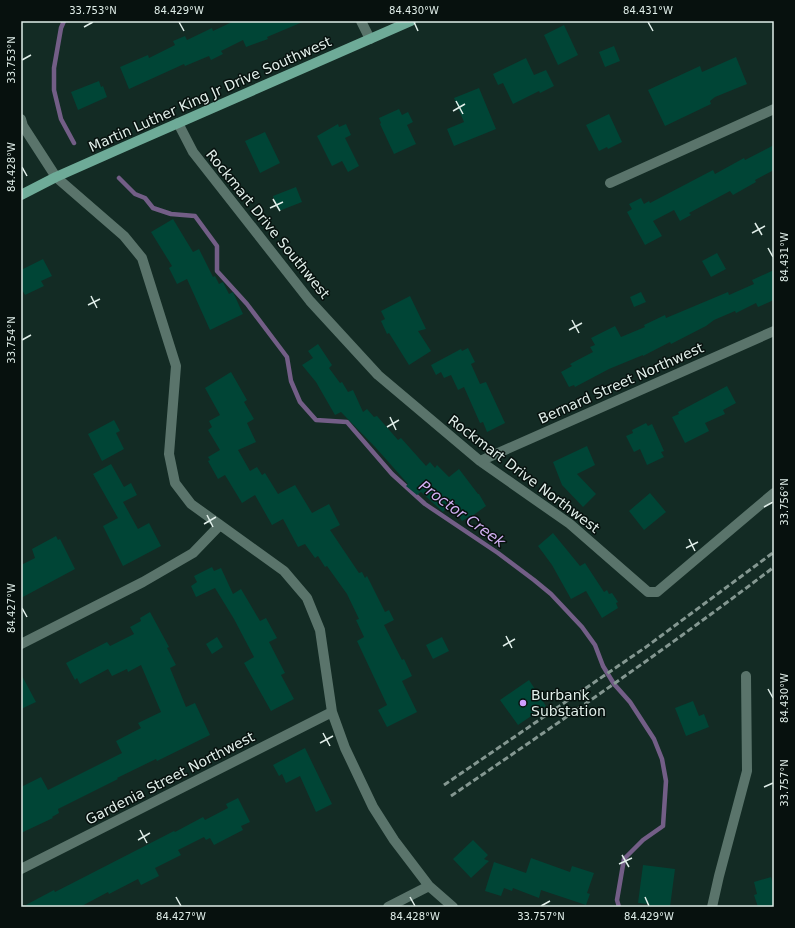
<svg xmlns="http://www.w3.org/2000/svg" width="795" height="928" viewBox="0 0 795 928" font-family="'DejaVu Sans',sans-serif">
  <rect width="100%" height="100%" fill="#132b24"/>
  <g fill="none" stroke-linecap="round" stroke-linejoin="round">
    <!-- stream -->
    <path stroke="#735e87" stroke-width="4.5" d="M64,21L61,28L54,68V90L61,119L74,143
      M119,178L135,194L145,198L153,208L171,214L195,216L217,246V271L247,304L287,357L291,381L300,402L316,420L347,422L392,474L425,504L498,553L534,580L551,594L582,627L595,645L603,666L614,684L630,702L654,739L662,759L666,781L663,826L643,840L624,859L617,900L619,907"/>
  </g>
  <!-- building -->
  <path fill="#004536" d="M234,21H305L267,37L268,39L246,47L243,40L221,51L223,54L211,60L209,56L185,66L184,64L129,89L120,67L148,55L149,58L175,45L173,41L185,36L187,40L212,28L213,31Z
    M564,25L578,55L558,65L544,35Z
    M614,46L620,61L605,67L599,52Z
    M736,57L747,84L715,97L710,101L711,104L665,126L648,90L700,66L702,72Z
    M526,58L534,75L546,70L554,86L540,93L539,91L513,104L503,83L498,85L493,74Z
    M99,81L101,87L103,86L107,97L78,110L71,92Z
    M479,88L496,129L454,146L447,129L464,122L454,98Z
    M399,109L402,115L408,112L413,122L407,125L416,144L394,154L380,124L381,123L379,118Z
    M609,114L622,142L608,149L607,147L599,151L586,125Z
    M338,124L339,127L346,124L351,135L345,138L359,166L348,172L342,161L332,166L317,136Z
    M265,132L280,163L260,173L245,141Z
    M774,145V170L755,180L756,182L733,195L730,191L689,213L691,215L680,221L674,210L653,221L662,236L645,245L627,212L632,209L629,204L641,198L644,204L649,201L650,203L713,170L715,174L744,158L745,160Z
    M296,187L302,202L279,211L273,196Z
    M173,219L193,252L199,249L213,277L215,276L219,284L223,282L229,294L233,292L243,314L210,330L187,279L177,284L169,268L172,266L151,232Z
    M717,253L726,269L711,277L702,261Z
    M43,259L52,276L41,281L44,286L25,295L21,288V270Z
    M774,270V300L758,307L756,303L736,313L735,311L714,320L706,326L671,344L670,342L643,356V355L609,369L575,387L574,385L569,387L561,372L572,366L570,364L593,352L590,347L595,345L591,338L615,326L621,337L645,327L644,325L665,315L666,318L728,292L729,295L754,284L752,280Z
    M641,292L646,302L634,307L630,297Z
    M410,296L426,329L418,331L431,351L409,365L389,333L387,334L381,321L385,319L381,311Z
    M318,344L332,365L329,368L340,383L342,382L348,392L353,390L363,412L367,409L374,417L377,416L398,440L401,438L426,466L430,462L435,468L437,465L449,477L459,469L478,494H479L486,506L468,519L467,518L462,521L451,503L443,512L421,492L417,495L406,486L408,484L376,448L341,412L335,415L316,382L302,365L313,358L308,351Z
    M468,348L475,362L471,364L480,384L486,382L505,423L487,432L483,422L480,423L464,387L458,390L451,375L444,378L441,372L436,375L431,365L461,349L462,351Z
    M231,372L247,400L244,402L254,419L247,423L256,442L238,450L250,471L257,467L262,475L265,473L278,494L295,485L312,513L329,504L340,525L330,530L359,573L362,572L365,578L367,576L385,612L389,610L394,620L384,625L402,660L404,659L412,676L402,681L417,712L387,727L378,710L387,705L357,641L364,637L356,620L359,619L347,594L327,566L325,567L318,556L315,558L305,544L298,547L283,519L272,525L255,495L242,503L225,475L218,479L208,461L210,460L208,457L220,450L208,430L212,427L209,421L220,415L205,388Z
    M727,386L736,403L723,410L725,414L705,423L709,431L685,443L672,417L679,414L678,412Z
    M114,420L120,431L116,433L124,449L102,461L88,434Z
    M646,423L648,426L652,424L664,451L661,452L664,457L647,465L640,449L634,452L626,436L633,433L632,430Z
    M587,446L595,465L577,474L596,494L583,507L562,485L553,462Z
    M111,464L124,487L131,483L137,495L123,502L138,529L149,523L161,546L123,566L103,526L118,518L93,474Z
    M650,493L666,512L644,530L629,511Z
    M553,533L580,566L585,563L604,592L607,590L609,594L612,593L618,602L616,603L618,608L602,618L586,591L571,599L552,565L538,546Z
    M56,536L58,540L60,539L75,569L21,598V565L35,558L32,549Z
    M212,567L214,571L221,568L233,594L241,589L260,621L266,618L277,638L269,642L285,673L281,675L294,699L271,711L244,663L254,657L234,619L215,588L196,597L191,586L197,582L194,576Z
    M150,612L169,647L167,648L176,665L170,668L186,707L195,703L210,735L157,761L156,759L117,778L118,779L58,809L59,813L52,817L53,818L21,833V787L41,777L48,790L122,753L116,741L141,728L138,723L161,712L141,665L128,672L127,669L112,676L108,669L80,684L77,678L75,680L66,663L107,642L110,646L134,634L130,627L141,621L140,618Z
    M217,637L223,647L212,654L206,644Z
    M442,637L449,651L433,659L426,645Z
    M21,674L36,702L21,709Z
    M529,680L546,706L518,725L500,700Z
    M693,701L699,716L704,714L709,727L686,736L675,708Z
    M305,748L332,804L316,812L300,776L286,783L282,774L279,776L273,765Z
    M238,798L250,822L241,826L243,830L214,845L210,838L206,840L204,837L178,850L181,855L155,868L159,876L141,885L138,879L109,894L108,892L80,907H22L54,890L55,892L174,831L175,832L203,817L205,820L228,808L226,804Z
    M473,840L488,855L484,859L489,861L471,878L453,859Z
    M531,858L570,872L572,866L594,873L587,893L590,894L586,905L541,890L539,898L513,888L512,891L504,888L501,896L485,891L494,862L526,873Z
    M643,865L675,869L670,907H648V904L638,903Z
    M771,877L774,887V907H758L754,895L757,894L754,882Z"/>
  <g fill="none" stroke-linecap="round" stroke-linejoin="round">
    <!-- minor -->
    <path stroke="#5a746b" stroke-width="10" d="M361,21L370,39
      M21,119L23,126L56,177L124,236L142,258L176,366L169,454L175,483L191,504L284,571L307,598L320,630L332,712L345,748L373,807L394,840L429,886L453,907
      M178,123L193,152L310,301L378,375L480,461L570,524L648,592H657L774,493
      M610,183L774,109
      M480,461L774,331
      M21,644L143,582L193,553L220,525
      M21,869L332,712
      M388,907L429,886
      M712,907L719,876L747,771L746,676"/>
    <!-- major -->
    <path stroke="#6eab98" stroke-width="10" d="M21,195L56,177L135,142L411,21"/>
    <!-- rail -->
    <path stroke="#849791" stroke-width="3" stroke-dasharray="6 3" stroke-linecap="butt" d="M444,785L646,647L774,552
      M451,796C560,722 669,647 774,567"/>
  </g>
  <!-- ticks -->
  <path fill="none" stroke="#e0eee9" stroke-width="1.5" d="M179,22L184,31M414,22L418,31M648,22L653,31M84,27L93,22M22,60L31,55M456,101L463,114M453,111L465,104M22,167L27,176M273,199L280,211M270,208L283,202M755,223L762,235M752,233L765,226M768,248L773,257M91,296L97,308M88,305L100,299M572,320L579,333M569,330L582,323M22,340L31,335M390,417L396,430M387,427L399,420M764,507L773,502M207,515L213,527M204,524L216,517M689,539L695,551M686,548L698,542M22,608L27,617M506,636L512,648M503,646L515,639M768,689L773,698M323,733L330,746M320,743L333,736M764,787L773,783M140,830L147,843M138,840L150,833M622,855L629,867M619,864L632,858M176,897L181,906M410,897L415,906M645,897L649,906M541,906L550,901"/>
  <!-- markers -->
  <circle fill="#d09dff" stroke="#07110e" stroke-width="1.5" cx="523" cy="703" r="4"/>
  <g text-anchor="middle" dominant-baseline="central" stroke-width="3" stroke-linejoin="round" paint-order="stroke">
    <!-- street labels -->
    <g font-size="14" fill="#e0eee9" stroke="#07110e">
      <text transform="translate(210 94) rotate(-24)">Martin Luther King Jr Drive Southwest</text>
      <text transform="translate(268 224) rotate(51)">Rockmart Drive Southwest</text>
      <text transform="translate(621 383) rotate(-24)">Bernard Street Northwest</text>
      <text transform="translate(524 474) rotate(37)">Rockmart Drive Northwest</text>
      <text transform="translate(170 778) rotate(-27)">Gardenia Street Northwest</text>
    </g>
    <!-- poi labels -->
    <g font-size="14" fill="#e0eee9" stroke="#07110e" text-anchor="start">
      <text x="531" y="695">Burbank<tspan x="531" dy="16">Substation</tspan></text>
    </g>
    <!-- water labels -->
    <g font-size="15" font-style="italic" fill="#d1b0f2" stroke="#07110e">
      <text transform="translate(462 514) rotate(36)">Proctor Creek</text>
    </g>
  </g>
  <!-- border -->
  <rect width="795" height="928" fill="none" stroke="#07110e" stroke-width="44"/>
  <rect x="22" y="22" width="751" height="884" fill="none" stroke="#e0eee9" stroke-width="1.5"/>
  <g font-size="10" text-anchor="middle" fill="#e0eee9">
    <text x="93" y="14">33.753°N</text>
    <text x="179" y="14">84.429°W</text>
    <text x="414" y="14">84.430°W</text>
    <text x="648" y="14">84.431°W</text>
    <text transform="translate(11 60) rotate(-90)" y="4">33.753°N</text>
    <text transform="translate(11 167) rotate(-90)" y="4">84.428°W</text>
    <text transform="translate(784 257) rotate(-90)" y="4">84.431°W</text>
    <text transform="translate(11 340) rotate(-90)" y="4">33.754°N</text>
    <text transform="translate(784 502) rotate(-90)" y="4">33.756°N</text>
    <text transform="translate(11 608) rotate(-90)" y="4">84.427°W</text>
    <text transform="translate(784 698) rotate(-90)" y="4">84.430°W</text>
    <text transform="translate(784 783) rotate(-90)" y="4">33.757°N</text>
    <text x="181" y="920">84.427°W</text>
    <text x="415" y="920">84.428°W</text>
    <text x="541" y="920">33.757°N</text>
    <text x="649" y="920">84.429°W</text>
  </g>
</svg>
